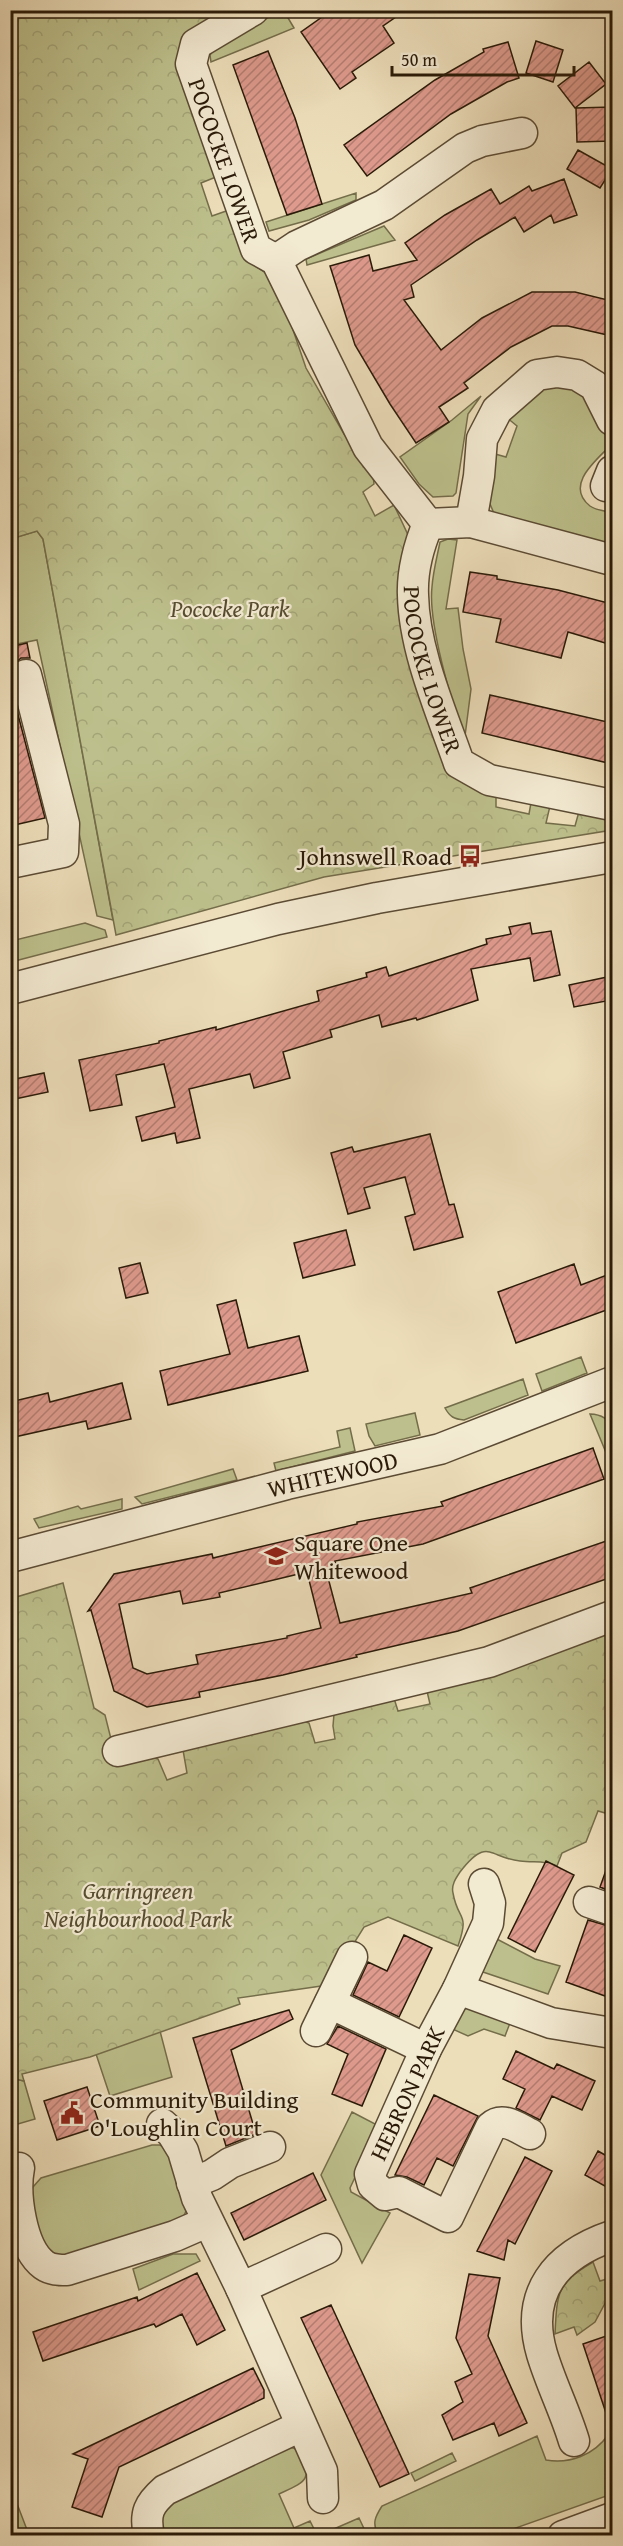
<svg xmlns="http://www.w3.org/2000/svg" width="623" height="2546" viewBox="0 0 623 2546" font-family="'Gentium Book Plus',serif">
  <defs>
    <pattern id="park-crowns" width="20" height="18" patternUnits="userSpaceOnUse" patternTransform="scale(1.5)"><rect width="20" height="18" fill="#bdc08c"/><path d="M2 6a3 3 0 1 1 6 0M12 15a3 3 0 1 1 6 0" fill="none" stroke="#a3a477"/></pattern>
    <pattern id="building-hatch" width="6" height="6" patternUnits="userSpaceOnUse" patternTransform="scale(1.5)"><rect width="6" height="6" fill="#de9a8d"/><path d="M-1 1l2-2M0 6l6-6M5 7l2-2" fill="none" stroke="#b47d71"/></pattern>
  </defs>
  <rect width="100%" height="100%" fill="#eddeba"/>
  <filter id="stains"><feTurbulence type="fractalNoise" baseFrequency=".00333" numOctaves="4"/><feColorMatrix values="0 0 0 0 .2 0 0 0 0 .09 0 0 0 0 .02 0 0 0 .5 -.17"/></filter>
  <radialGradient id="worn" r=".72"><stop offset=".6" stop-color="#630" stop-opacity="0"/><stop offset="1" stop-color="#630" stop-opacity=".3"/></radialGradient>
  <!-- grass -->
  <path fill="#bdc08c" stroke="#746d4a" stroke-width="1.5" d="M279,11H284L294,28L211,62L210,55L213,50Z
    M356,193V200L309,220L269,231L266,222Z
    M384,226L395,240L307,265L306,259Z
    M545,384L580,390L597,410L609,443V447C594,462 565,486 590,506C597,511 606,510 612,514V541L604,545L496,518L490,504L488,452L506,457L517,426L506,417Z
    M481,396L468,414L456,493L453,496L433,497L419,484L400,457L452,420Z
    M37,531L43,539L113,920L97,916L37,640L12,645L10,638V539Z
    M448,539L457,540L446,609L458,608L463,649L471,689L465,736C451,704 428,621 432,587C433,572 437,557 440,542Z
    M85,923L105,930L107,937L11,962V941Z
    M581,1357L587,1373L542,1391L536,1374Z
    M523,1379L528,1395L464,1420C454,1419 450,1417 445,1408Z
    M415,1413L420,1435L375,1446L369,1436L366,1424Z
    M590,1414C621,1415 613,1445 612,1467Z
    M350,1428L355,1451L276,1471L274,1463L340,1447L337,1431Z
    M233,1469L237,1480L142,1504L135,1497Z
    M122,1499V1509L39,1528L34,1519L78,1506L81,1509Z
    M491,1936L535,1959L560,1966L548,1994L477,1970Z
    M459,2003L510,2023L505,2036L484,2029L468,2036L448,2027Z
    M160,2031L172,2077L110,2096L96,2054Z
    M11,2078L24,2081L35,2119L11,2126Z
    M352,2112L379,2126L350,2188L351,2192L390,2213L362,2263L321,2175Z
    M152,2145H160L167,2149L186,2211L183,2218L67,2258L43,2250L29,2196L33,2187L41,2178Z
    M173,2254H196L200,2261L139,2290L133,2269Z
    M608,2435L612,2448V2494L496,2535H378C372,2523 375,2517 382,2506L537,2436L546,2460C570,2464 594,2455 608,2435Z
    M290,2447L299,2450C313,2480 307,2481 279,2494L294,2528L310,2521L317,2535H165L159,2523L163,2506Z
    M452,2453L456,2461L415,2481L411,2473Z
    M11,2488L29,2535H11Z
    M359,2518L367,2535H320Z"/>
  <!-- park -->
  <path fill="url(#park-crowns)" stroke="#746d4a" stroke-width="1.5" d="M11,11H233L196,32L216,177L201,183L212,216L229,210L244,253L254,265L276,280L306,368L344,434L373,475L374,484L363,492L375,516L394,505L409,537L412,665L496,792V807L529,814L532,797L550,806L546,823L575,826L580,808L612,815V830L324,877L116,935L43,539L37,531L11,539Z
    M63,1583L94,1708L105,1715L116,1759L146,1753L158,1759L167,1780L187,1773L183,1750L294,1718L309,1723L315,1743L335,1739L333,1726L334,1714L393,1695L398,1711L430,1704L426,1687L612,1627V1815L598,1811L586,1842L562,1853L557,1866C544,1860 534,1863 520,1861C489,1858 488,1836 460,1872C456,1878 451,1885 453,1893C458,1922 470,1911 458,1946L388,1917L364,1927L328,1985L238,1998L240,2004L90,2057L22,2074L24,2081L11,2078L10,1591L13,1598Z
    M593,2262L600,2281L607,2279L611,2292L595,2322L577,2335L574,2327L555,2334C557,2292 557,2283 593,2262Z"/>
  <!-- building -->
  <path fill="url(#building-hatch)" stroke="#2a1a08" stroke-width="1.5" fill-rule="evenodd" d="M332,10H406L383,26L394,43L352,72L356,78L340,89L301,32Z
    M536,41L563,50L553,82L526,73Z
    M508,42L519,78L507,82L451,114L367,176L344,145L435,80L484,52L483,49Z
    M268,51L295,118L322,204L287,215L233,65Z
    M589,62L606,84L575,108L558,86Z
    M612,107V141L577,142L576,108Z
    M578,150L612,169L600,188L567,169Z
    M564,179L577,215L554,223L551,215L524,232L515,217L477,240L411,285L414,297L404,300L441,350L482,318L532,292H575L612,301V336L568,326H552L511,347L464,383L468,388L439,407L449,422L416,443L390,404L355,345L330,266L369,255L373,271L417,260L405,243L445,215L491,189L500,204L529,186L532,191Z
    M470,572L497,576V579L558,590L612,604V645L568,632L561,658L496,642L501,619L463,612Z
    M27,643L30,658H21L10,668V647Z
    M10,684L45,818L10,826Z
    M490,695L612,723V743L608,763L482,733Z
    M530,923L532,934L551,931L560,975L534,981L530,958L471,969L478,1000L417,1020L416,1018L382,1027L379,1015L330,1030L332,1037L283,1052L290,1078L254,1088L250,1074L189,1089L200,1138L177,1143L175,1133L142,1141L136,1117L175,1107L164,1064L116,1075L122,1105L90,1111L79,1060L159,1043V1041L216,1027V1030L319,1001L317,991L367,977L366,973L386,967L389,976L487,944L486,939L511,934L509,927Z
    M612,976V1000L574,1007L569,985Z
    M44,1073L48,1092L10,1100V1080Z
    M430,1134L449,1205L454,1204L463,1237L414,1250L405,1217L415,1214L405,1177L364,1188L370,1208L348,1214L331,1153L352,1147L354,1152Z
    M346,1230L355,1265L303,1278L294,1243Z
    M140,1263L148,1293L126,1298L119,1268Z
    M574,1264L581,1285L612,1273V1308L516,1343L498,1292Z
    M236,1300L248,1348L299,1336L308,1371L168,1405L160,1371L230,1354L217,1305Z
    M122,1383L131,1419L88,1429L86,1421L10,1438V1402L48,1393L50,1402Z
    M593,1448L604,1479L423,1544L335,1561L337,1567L326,1570L340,1623L472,1593L470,1588L612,1539V1577L458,1631L356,1655L357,1657L283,1675L199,1692L200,1697L147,1707L114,1691L91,1610L88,1611L114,1574L212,1554L213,1558L357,1524V1522L443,1506L441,1502ZM307,1572L321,1628L287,1636V1638L196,1655L198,1664L147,1674L133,1668L119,1604L180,1591L183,1604L220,1597L219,1593Z
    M610,1859L612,1860V1892L600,1887Z
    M546,1861L574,1875L535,1952L508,1938Z
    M588,1920L612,1927V1994L607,1991L605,1996L566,1982Z
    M404,1935L432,1948L399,2017L353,1995L368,1962L387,1971Z
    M289,2010L293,2019L231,2050L256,2134L226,2146L193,2038Z
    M338,2026L386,2049L362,2106L332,2094L348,2054L327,2044Z
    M516,2051L554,2069L557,2064L595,2081L582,2110L552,2096L540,2120L516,2108L525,2089L503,2079Z
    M87,2087L100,2126L57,2140L44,2101Z
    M434,2095L478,2116L453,2166L437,2158L424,2185L407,2177L395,2175Z
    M598,2151L612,2159V2190L585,2175Z
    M525,2157L552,2171L515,2244L508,2240L504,2260L477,2251Z
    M313,2173L326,2200L244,2240L231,2213Z
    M197,2273L225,2330L197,2345L182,2314L156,2327L154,2324L43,2361L33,2332L137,2297L138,2301Z
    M469,2274L500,2278L488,2336L527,2423L499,2436L494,2423L453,2440L442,2415L463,2402L455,2382L472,2374L456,2338Z
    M331,2305L409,2474L380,2487L301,2318Z
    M612,2334V2421L609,2422L583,2344Z
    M253,2368L264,2390V2398L119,2467L102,2517L72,2507L88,2459L73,2454Z"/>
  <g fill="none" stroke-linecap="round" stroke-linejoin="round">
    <!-- minor casing -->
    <g stroke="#5b4b34" stroke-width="33">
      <g id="minor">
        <path id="s1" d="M253,10L196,44L191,64L256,249L276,260L368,447L428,524L471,522L612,560"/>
        <path d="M276,260L297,246L384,205L465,148L482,141L522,133"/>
        <path d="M606,486L612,471"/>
        <path d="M471,522L479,476L482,439L497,410L537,375L557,372L577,375L595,386L612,420"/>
        <path id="s2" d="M428,524C419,545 412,572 413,595C414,650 441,711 459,763L489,780L612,805"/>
        <path d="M10,863L63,852L64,824L26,675"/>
        <path d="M10,989L278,919L377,898L612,857"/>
        <path id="s3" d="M10,1557L287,1484L440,1449L612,1382"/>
        <path d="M118,1751L489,1662L612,1616"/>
        <path d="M484,1884L490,1903L488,1923L458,1989L426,2049L370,2174L373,2185L385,2195L399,2192L448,2217L491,2127C503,2116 518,2128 530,2134"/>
        <path d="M589,1902L612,1910"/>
        <path d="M458,1989L551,2023L612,2033"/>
        <path d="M330,2003L426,2049"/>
        <path d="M316,2031L352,1957"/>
        <path d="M162,2124L172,2133L183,2151L197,2198L241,2288L322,2471L323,2498"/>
        <path d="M19,2168C14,2194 21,2248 44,2265C51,2270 59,2270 67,2270L175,2236L207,2222"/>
        <path d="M192,2183L212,2175L230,2163L270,2147"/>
        <path d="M241,2288L326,2249"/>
        <path d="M574,2441C565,2411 551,2384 542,2354C524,2293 556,2255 612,2236"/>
        <path d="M149,2536C144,2513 149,2504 165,2490L301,2426"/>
        <path d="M563,2536L612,2518"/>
      </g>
    </g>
    <!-- minor -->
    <use href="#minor" stroke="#f3ead2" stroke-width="30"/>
  </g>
  <!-- icons -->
  <defs>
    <g id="bus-bare" transform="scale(1.8)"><path d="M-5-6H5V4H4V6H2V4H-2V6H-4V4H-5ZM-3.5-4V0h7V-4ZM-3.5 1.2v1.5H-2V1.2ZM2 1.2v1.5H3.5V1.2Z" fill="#8f2418" stroke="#f3ead2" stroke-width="2.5" paint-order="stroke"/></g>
    <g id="school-bare" transform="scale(1.8)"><path d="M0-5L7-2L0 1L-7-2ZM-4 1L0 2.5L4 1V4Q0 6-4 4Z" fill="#8f2418" stroke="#f3ead2" stroke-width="2.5" paint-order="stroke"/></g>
    <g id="civic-bare" transform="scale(1.8)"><path d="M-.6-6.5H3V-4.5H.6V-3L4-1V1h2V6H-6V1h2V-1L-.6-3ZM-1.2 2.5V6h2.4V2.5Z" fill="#8f2418" stroke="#f3ead2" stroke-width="2.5" paint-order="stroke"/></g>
  </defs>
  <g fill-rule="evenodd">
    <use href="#bus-bare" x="470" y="856"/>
    <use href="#school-bare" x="276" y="1556"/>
    <use href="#civic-bare" x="72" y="2113"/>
  </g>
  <g text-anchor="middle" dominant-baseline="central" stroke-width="4.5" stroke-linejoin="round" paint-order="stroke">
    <!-- street labels -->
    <g font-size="24" fill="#2a1a08" stroke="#f3ead2">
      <text stroke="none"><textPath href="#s1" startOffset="189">POCOCKE LOWER</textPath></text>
      <text stroke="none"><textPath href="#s2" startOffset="150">POCOCKE LOWER</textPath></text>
      <text stroke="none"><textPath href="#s3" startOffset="333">WHITEWOOD</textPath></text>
      <text transform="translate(407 2093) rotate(-65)">HEBRON PARK</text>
    </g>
    <!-- park labels -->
    <g font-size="24" font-style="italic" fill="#564c30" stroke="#f3ead2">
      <text x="230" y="608">Pococke Park</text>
      <text x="138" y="1890">Garringreen<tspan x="138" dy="28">Neighbourhood Park</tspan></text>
    </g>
    <!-- poi labels -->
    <g font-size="24" fill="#2a1a08" stroke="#f3ead2" text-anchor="start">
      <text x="452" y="856" text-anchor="end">Johnswell Road</text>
      <text x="294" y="1542">Square One<tspan x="294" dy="28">Whitewood</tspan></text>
      <text x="90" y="2099">Community Building<tspan x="90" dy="28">O'Loughlin Court</tspan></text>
    </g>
  </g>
  <!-- margin -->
  <rect width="623" height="2546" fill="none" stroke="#eddeba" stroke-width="36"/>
  <rect x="12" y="12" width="599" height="2522" fill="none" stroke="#2a1a08" stroke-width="3"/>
  <rect x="18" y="18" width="587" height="2510" fill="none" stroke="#2a1a08" stroke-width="1.5"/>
  <!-- scale -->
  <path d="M392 66v9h182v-9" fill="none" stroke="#2a1a08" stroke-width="3"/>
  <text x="401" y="66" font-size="18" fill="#2a1a08" stroke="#f3ead2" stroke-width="4.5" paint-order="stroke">50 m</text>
  <rect width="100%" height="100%" filter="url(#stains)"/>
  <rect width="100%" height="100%" fill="url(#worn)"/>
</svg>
